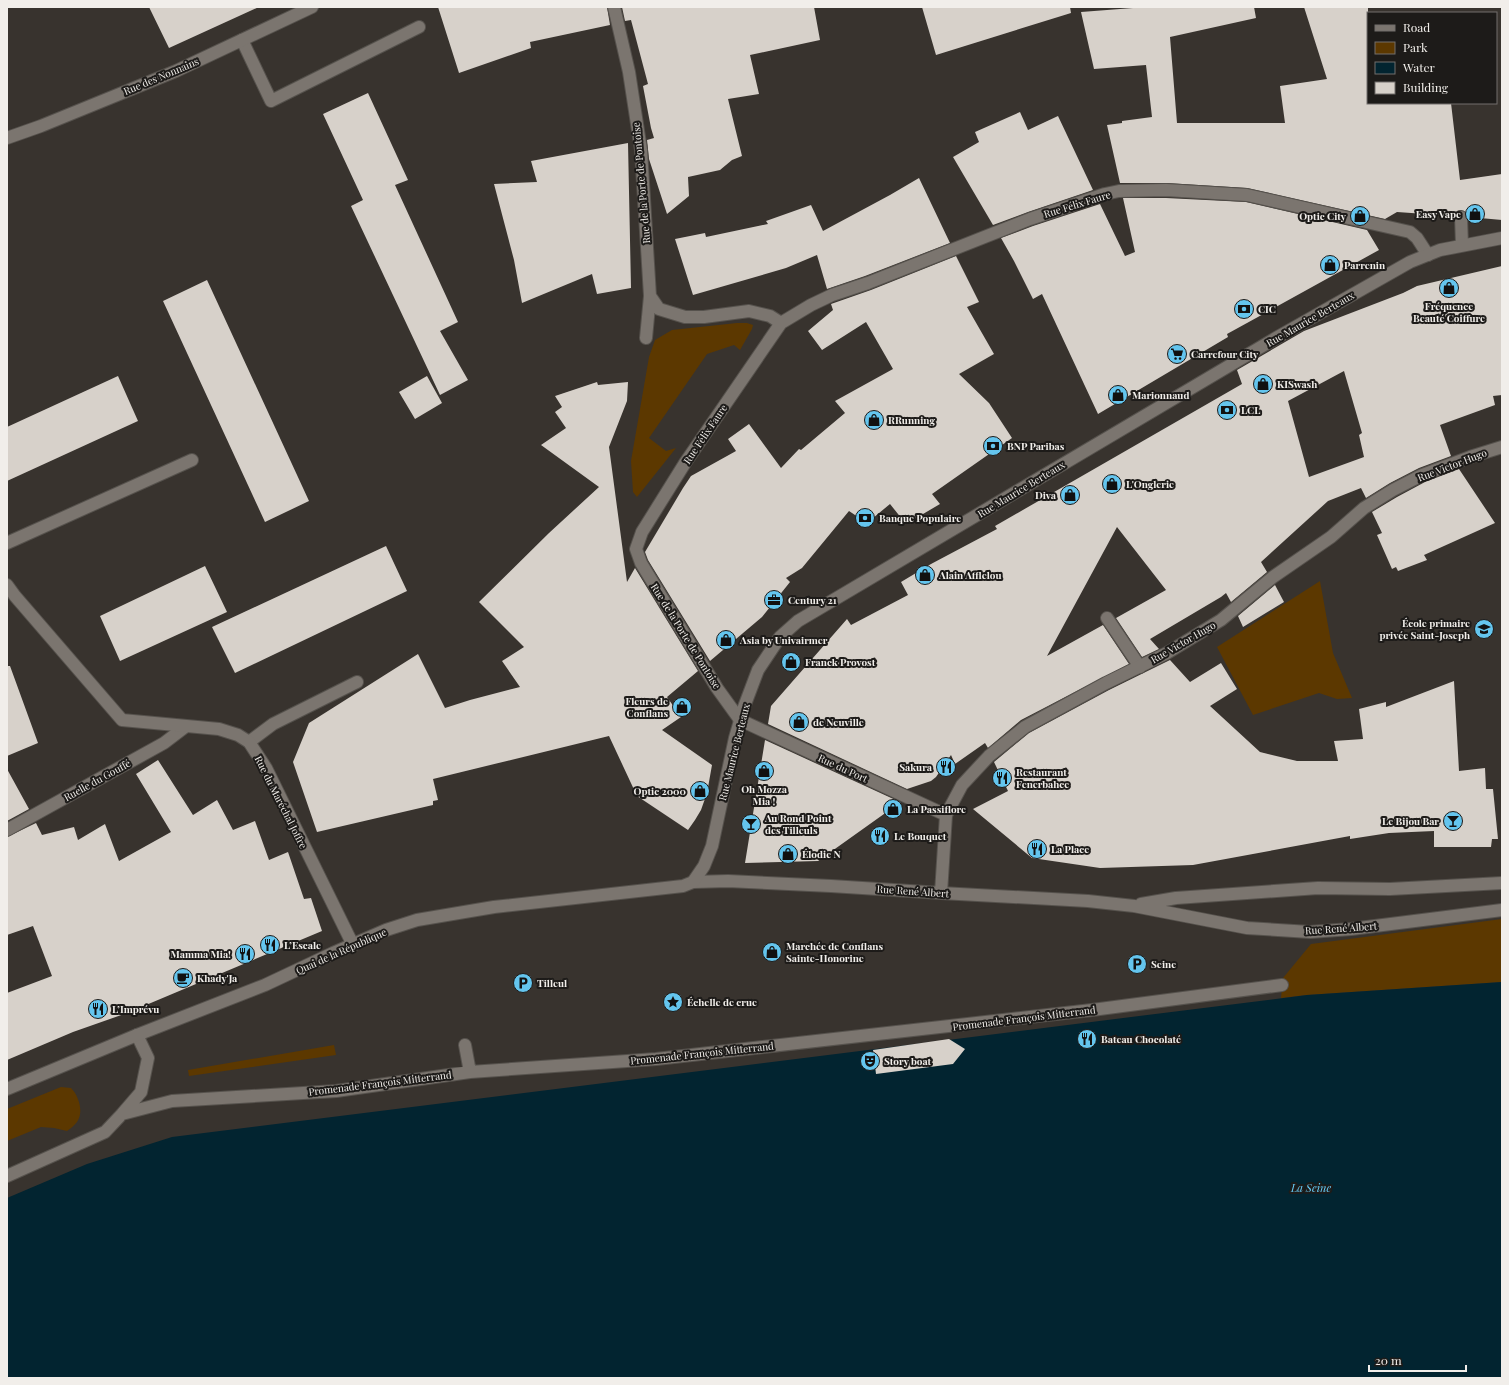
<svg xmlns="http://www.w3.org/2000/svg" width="1509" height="1385" viewBox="0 0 1509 1385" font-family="'Playfair Display',serif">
  <rect width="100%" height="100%" fill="#38332e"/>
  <!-- green -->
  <path fill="#5c3800" d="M737,323H747L753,325L752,329L740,350L734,345L707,354L649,438L666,451L676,448L637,497L633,492L631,461L649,357L655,340L672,330Z
    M1320,581L1333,653L1352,698L1337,699L1319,693L1253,715L1217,647Z
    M1502,919V982L1307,995L1281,998L1283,978L1311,944Z
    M334,1045L336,1055L189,1076L188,1070Z
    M61,1087L71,1088C79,1096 84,1112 77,1122C74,1126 70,1129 67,1131L54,1128L41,1127L7,1141V1109Z"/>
  <!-- water -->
  <path fill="#022430" d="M1502,982V1378H7V1198L87,1164L172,1137L1307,995Z"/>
  <!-- building -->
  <path fill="#d7d1ca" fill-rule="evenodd" d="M149,7H259L169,48Z
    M438,7H607L610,25L530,42L531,48L459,73Z
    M622,7H814L820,40L750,55L759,94L728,99L742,156L732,160L720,170L688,177L689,196L667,214L649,159L647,140L654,138L651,128L643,86L648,84L631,20L625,21Z
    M922,7H1070L1071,13L936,55Z
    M1146,7H1254L1256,18L1170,37L1177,123H1285L1280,86L1327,79L1304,7H1368V103H1451L1460,180L1502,174V220L1469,217L1467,213L1461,210L1457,211L1454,216L1397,212L1385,219L1247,188L1166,183H1120L1107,125L1122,123V121L1152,117L1146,65L1094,69L1081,12Z
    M368,93L408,180L395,185L458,322L440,331L468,380L440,395L351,206L363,200L323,114Z
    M1020,112L1028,130L1058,116L1093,190L1028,212L993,225L953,157L979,142L975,132Z
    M628,143L631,288L597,294L592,274L522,303L514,260L494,184L537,182L531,161Z
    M919,178L950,243L865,276L827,289L817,255L786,268L693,295L675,239L705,233L706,237L768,224L766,221L811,205L823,231L890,195Z
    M1123,198H1166L1246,202L1367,230L1379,250L1227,334L1228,337L1098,414L1042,294L1033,299L1014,261L1001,238L1033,226L1100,204L1125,256L1135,252Z
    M956,256L979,302L967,307L994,354L959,374L989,403L1012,438L932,494L940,504L906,524L890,504L867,523L849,511L802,568L786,578L790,582L762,617L710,661L648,560L645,552L683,488L691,476L736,451L728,439L749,424L781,468L799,449L801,450L845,413L835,401L893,369L866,322L822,350L808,331L833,310L831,304L871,290Z
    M1502,266V395L1493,396L1495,405L1440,425L1451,456L1419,468L1390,483L1366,498L1361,488L1328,501L1261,562L1267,572L1231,602L1226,593L1221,597L1150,639L1159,649L1142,657L1116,618L1166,590L1117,527L1047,656L1103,625L1129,664L1021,720L988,748L985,743L955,764L951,755L936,777L931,781L907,789L768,724L771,706L847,619L851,625L908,595L901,582L931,564L997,529L995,526L1242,384L1237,370L1304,331L1403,293L1417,286ZM1344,371L1362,433L1359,435L1364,457L1309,477L1288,401Z
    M207,280L309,501L265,522L163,301Z
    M118,376L138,421L7,481V427Z
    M427,376L442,403L415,419L399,392Z
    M597,382L598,385L628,382L627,401L609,447L627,582L635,568L698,671L667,697L681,717L662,730L712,765L707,793L701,810L695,820L688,830L637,796L609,736L433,779L438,800L433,801V805L317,832L293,762L309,723L418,654L445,708L470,700L520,687L502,661L524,647L479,602L549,533L599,487L541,445L566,428L555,412L562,407L555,396Z
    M1459,469L1495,523L1424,555L1427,560L1398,571L1396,567L1392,569L1377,535L1382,533L1372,512L1397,497L1425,482Z
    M386,546L407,591L235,673L212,627Z
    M205,566L227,612L120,661L100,616Z
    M1275,585L1284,602L1243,627L1238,616Z
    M1170,660L1190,682L1221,663L1237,689L1210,706L1260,752L1297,761H1338L1334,741L1363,739L1359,709L1386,702V707L1454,681L1459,771L1485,768L1486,789H1493L1498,839H1492L1491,847H1434V831L1389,833L1350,839V836L1193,865L1100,868L1032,858L973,809L1008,791L994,762L1029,733L1109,690Z
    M7,666H10L38,743L7,756Z
    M765,740L900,802L898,804L818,861L745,863Z
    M158,760L193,815L217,800L233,830L255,821L269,860L288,852L304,899L311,898L322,931L127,1013L73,1032L7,1060V993L52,976L33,926L7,935V837L36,823L42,835L74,827L78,840L105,824L119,861L171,832L136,774Z
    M7,769L29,809L7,821Z
    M949,1039L965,1049L953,1064L876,1074L873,1050Z"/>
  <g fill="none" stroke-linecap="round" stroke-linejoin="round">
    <!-- lane casing -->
    <g stroke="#56524d" stroke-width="14">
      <path id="lane" d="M242,40L271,101L419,27
        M1461,217L1462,245
        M7,543L192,460
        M1107,618L1140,667
        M249,742L273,724L357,682
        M7,830L164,743L185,727"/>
    </g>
    <!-- street casing -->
    <g stroke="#56524d" stroke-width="14">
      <path id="street" d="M614,7L629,72L641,150L650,296L646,338
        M650,296L659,309L685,317H704L749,311L770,316L781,323
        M946,815L740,720L717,688L641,563L636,549L642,532L685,463L781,323L811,305L832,295L868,283L1030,219L1105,194L1119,191L1166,190L1247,195L1410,232L1417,238L1428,255
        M693,882L728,881L831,886L941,893L1088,901L1134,906L1247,928L1310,932L1351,929L1502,910
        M941,893L946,815L962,785L989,756L1025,727L1106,683L1167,653L1221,620L1273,577L1331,537L1364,508L1393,490L1422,475L1470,457L1502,447
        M1141,904L1176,898L1318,888L1390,889L1502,883
        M465,1045L470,1072
        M122,1114L172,1101L336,1091L470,1072L656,1059L1092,1010L1282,985
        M7,1176L105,1132L122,1114L141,1092L148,1058L137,1035"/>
    </g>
    <!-- secondary casing -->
    <g stroke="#56524d" stroke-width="14">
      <path id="secondary" d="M7,138L41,126L176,71L312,7
        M7,585L15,596L122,720L219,729L238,735L249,742L266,768L353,945
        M7,1089L137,1035L265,985L333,953L386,930L417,920L494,907L683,886L693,882L704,866L712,846L735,738L744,707L758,670L780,637L798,621L1276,338L1410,262L1440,250L1502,238"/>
    </g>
    <!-- lane -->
    <use href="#lane" stroke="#7b756f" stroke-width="12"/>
    <!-- street -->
    <use href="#street" stroke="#7b756f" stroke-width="12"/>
    <!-- secondary -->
    <use href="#secondary" stroke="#7b756f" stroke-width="12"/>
  </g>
  <!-- icons -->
  <defs>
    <g id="shop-disc" transform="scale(1)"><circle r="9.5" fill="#64c5ee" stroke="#1d1b19"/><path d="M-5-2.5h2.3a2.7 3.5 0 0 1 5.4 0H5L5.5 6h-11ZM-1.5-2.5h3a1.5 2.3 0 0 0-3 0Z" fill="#111"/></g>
    <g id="bank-disc" transform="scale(1)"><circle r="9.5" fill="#64c5ee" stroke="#1d1b19"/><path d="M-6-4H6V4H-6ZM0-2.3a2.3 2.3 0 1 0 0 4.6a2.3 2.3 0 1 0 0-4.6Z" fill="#111"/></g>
    <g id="supermarket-disc" transform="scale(1)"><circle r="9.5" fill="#64c5ee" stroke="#1d1b19"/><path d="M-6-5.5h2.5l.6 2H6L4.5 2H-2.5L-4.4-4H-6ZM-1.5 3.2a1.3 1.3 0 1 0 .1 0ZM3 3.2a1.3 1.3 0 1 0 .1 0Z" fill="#111"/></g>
    <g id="office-disc" transform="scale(1)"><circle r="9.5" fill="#64c5ee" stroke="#1d1b19"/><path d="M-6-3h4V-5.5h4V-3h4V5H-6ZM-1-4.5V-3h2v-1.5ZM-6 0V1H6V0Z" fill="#111"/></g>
    <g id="school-disc" transform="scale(1)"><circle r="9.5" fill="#64c5ee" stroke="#1d1b19"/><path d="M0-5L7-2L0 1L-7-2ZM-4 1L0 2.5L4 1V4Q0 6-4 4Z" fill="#111"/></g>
    <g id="restaurant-disc" transform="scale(1)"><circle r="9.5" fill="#64c5ee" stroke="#1d1b19"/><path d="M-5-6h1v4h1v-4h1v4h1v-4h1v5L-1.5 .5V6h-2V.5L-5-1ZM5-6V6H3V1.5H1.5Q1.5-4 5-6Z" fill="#111"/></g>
    <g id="bar-disc" transform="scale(1)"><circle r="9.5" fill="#64c5ee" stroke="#1d1b19"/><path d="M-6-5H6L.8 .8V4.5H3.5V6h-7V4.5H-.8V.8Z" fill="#111"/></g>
    <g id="parking-disc" transform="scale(1)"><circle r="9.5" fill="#64c5ee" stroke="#1d1b19"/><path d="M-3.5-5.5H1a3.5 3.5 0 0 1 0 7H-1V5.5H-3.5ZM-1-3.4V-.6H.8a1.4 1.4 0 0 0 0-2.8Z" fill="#111"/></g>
    <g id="cafe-disc" transform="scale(1)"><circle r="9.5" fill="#64c5ee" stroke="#1d1b19"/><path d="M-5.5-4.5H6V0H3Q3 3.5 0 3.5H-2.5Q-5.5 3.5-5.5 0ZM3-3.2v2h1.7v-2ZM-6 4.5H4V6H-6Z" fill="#111"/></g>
    <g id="sight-disc" transform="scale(1)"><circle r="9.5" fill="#64c5ee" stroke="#1d1b19"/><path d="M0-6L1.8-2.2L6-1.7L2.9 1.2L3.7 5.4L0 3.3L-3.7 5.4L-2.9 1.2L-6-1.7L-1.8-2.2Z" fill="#111"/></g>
    <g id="theatre-disc" transform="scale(1)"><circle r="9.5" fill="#64c5ee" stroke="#1d1b19"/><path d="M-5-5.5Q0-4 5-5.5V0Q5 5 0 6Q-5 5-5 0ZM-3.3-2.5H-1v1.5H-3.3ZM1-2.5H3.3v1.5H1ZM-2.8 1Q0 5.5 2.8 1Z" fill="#111"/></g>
  </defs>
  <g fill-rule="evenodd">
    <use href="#shop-disc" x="1475" y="214"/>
    <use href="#shop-disc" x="1360" y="216"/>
    <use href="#shop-disc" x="1330" y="265"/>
    <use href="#shop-disc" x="1449" y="288"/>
    <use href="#bank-disc" x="1244" y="309"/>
    <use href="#supermarket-disc" x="1177" y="354"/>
    <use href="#shop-disc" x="1263" y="384"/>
    <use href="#shop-disc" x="1118" y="395"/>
    <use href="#bank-disc" x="1227" y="410"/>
    <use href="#shop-disc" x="874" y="420"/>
    <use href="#bank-disc" x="993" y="446"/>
    <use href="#shop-disc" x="1112" y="484"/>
    <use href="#shop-disc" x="1070" y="495"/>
    <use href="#bank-disc" x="865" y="518"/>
    <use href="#shop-disc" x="925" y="575"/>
    <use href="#office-disc" x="774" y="600"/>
    <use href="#school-disc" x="1484" y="629"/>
    <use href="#shop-disc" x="726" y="640"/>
    <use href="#shop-disc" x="791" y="662"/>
    <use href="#shop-disc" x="682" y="707"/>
    <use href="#shop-disc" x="799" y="722"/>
    <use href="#restaurant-disc" x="946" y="767"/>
    <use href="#shop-disc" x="764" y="771"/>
    <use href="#restaurant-disc" x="1002" y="778"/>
    <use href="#shop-disc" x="700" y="791"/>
    <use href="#shop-disc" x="893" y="809"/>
    <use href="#bar-disc" x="1453" y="821"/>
    <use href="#bar-disc" x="751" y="824"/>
    <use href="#restaurant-disc" x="880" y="836"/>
    <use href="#restaurant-disc" x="1037" y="849"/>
    <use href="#shop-disc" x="788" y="854"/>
    <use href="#restaurant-disc" x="270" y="945"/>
    <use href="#shop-disc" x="772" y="952"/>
    <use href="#restaurant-disc" x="245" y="954"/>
    <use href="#parking-disc" x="1137" y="964"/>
    <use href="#cafe-disc" x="183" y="978"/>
    <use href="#parking-disc" x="523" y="983"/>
    <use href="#sight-disc" x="673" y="1002"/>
    <use href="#restaurant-disc" x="98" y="1009"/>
    <use href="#restaurant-disc" x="1087" y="1039"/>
    <use href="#theatre-disc" x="870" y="1061"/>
  </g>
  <g text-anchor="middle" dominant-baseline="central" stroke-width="4" stroke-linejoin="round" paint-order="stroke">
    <!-- street labels -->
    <g font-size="10" fill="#f1eeea" stroke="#1d1b19">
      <text transform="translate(161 76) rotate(-23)">Rue des Nonnains</text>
      <text transform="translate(641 183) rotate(-95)">Rue de la Porte de Pontoise</text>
      <text transform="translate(1077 204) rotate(-17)">Rue Félix Faure</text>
      <text transform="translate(1310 319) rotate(-30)">Rue Maurice Berteaux</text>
      <text transform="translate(705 434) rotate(-56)">Rue Félix Faure</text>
      <text transform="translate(1452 465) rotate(-21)">Rue Victor Hugo</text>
      <text transform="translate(1021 489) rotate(-31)">Rue Maurice Berteaux</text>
      <text transform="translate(686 636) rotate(58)">Rue de la Porte de Pontoise</text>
      <text transform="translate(1183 642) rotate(-30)">Rue Victor Hugo</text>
      <text transform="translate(734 752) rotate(-76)">Rue Maurice Berteaux</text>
      <text transform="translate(843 768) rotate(25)">Rue du Port</text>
      <text transform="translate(97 780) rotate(-29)">Ruelle du Gouffé</text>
      <text transform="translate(281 802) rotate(63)">Rue du Maréchal Joffre</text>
      <text transform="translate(913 891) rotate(4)">Rue René Albert</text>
      <text transform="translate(1341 928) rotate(-4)">Rue René Albert</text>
      <text transform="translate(341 951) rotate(-24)">Quai de la République</text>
      <text transform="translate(1024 1018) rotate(-7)">Promenade François Mitterrand</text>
      <text transform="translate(702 1053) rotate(-6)">Promenade François Mitterrand</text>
      <text transform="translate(380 1083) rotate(-7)">Promenade François Mitterrand</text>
    </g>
    <!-- poi labels -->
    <g font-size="10" font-weight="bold" fill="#f1eeea" stroke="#1d1b19" text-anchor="start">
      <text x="1461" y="214" text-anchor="end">Easy Vape</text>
      <text x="1346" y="216" text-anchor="end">Optic City</text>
      <text x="1344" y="265">Parrenin</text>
      <text x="1449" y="306" text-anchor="middle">Fréquence<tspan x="1449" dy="12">Beauté Coiffure</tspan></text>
      <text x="1258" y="309">CIC</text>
      <text x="1191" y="354">Carrefour City</text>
      <text x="1277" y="384">KISwash</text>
      <text x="1132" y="395">Marionnaud</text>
      <text x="1241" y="410">LCL</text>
      <text x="888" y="420">RRunning</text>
      <text x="1007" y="446">BNP Paribas</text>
      <text x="1126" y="484">L'Onglerie</text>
      <text x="1056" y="495" text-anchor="end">Diva</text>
      <text x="879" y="518">Banque Populaire</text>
      <text x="939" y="575">Alain Afflelou</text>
      <text x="788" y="600">Century 21</text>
      <text x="1470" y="623" text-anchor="end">École primaire<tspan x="1470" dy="12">privée Saint-Joseph</tspan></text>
      <text x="740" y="640">Asia by Univairmer</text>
      <text x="805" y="662">Franck Provost</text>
      <text x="668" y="701" text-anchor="end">Fleurs de<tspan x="668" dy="12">Conflans</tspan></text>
      <text x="813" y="722">de Neuville</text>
      <text x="932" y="767" text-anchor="end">Sakura</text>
      <text x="1016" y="772">Restaurant<tspan x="1016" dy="12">Fenerbahce</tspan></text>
      <text x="764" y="789" text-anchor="middle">Oh Mozza<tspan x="764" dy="12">Mia !</tspan></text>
      <text x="686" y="791" text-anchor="end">Optic 2000</text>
      <text x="907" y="809">La Passiflore</text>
      <text x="765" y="818">Au Rond Point<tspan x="765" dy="12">des Tilleuls</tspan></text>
      <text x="1439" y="821" text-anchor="end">Le Bijou Bar</text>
      <text x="894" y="836">Le Bouquet</text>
      <text x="1051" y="849">La Place</text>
      <text x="802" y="854">Élodie N</text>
      <text x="284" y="945">L’Escale</text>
      <text x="786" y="946">Marchée de Conflans<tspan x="786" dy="12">Sainte-Honorine</tspan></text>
      <text x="231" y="954" text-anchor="end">Mamma Mia!</text>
      <text x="1151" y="964">Seine</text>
      <text x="197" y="978">Khady'Ja</text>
      <text x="537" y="983">Tilleul</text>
      <text x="687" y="1002">Échelle de crue</text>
      <text x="112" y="1009">L’Imprévu</text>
      <text x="1101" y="1039">Bateau Chocolaté</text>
      <text x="884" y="1061">Story boat</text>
    </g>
    <!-- water labels -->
    <g font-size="11" font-style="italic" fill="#66cdf8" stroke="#1d1b19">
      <text x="1311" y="1187">La Seine</text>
    </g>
  </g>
  <!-- border -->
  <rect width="1509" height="1385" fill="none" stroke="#f1eeea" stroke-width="16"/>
  <!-- legend -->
  <rect x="1367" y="12" width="130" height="92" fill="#1d1b19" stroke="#726f6d"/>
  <rect x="1375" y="25" width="20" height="6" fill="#7b756f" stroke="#726f6d"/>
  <text x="1403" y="32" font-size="12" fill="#f1eeea">Road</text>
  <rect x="1375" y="42" width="20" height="12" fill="#5c3800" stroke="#726f6d"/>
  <text x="1403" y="52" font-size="12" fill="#f1eeea">Park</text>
  <rect x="1375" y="62" width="20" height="12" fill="#022430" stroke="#726f6d"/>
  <text x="1403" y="72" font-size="12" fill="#f1eeea">Water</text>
  <rect x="1375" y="82" width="20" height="12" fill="#d7d1ca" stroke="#726f6d"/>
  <text x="1403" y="92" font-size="12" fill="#f1eeea">Building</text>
  <!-- scale -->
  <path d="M1369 1365v6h97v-6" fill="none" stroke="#f1eeea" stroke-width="2"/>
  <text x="1375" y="1365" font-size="12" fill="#f1eeea" stroke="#1d1b19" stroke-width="3" paint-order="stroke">20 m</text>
</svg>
